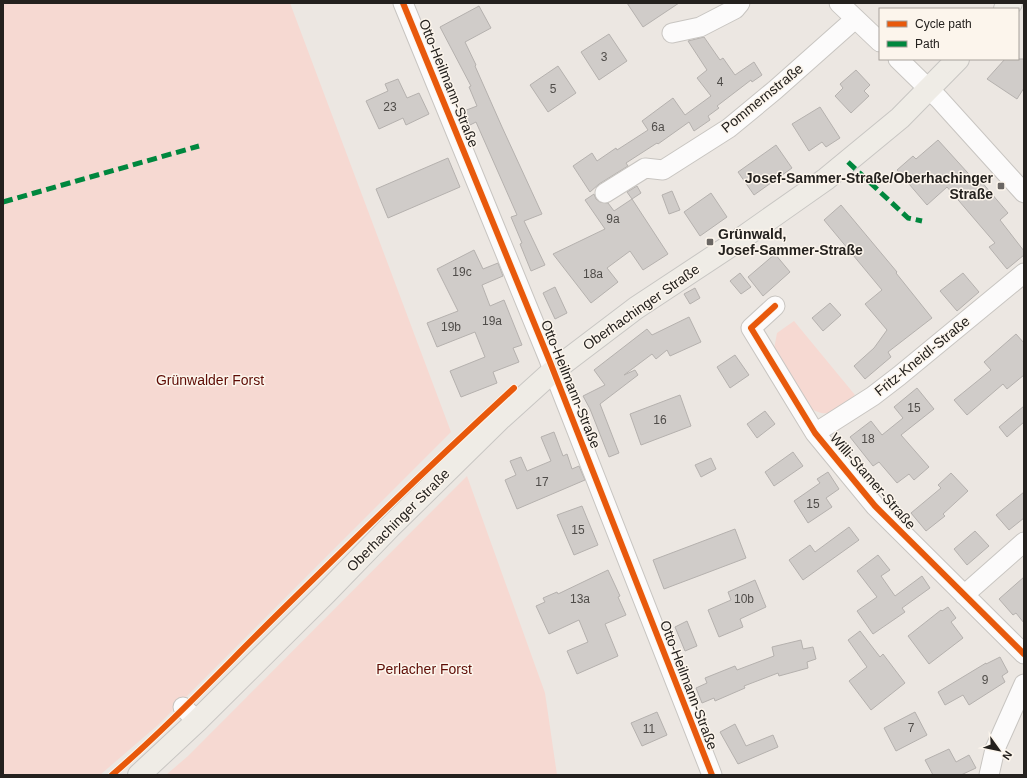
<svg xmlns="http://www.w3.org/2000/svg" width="1027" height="778" viewBox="0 0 1027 778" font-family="Arial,sans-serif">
  <rect width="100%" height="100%" fill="#ece7e2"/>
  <!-- green -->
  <path fill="#f6d9d2" d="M3,3H290L451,432L158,725L100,775H3Z
    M794,321L855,395C840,409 828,421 809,407L774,349L777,333Z
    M467,476L545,693L557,775H166L188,756Z"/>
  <!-- building -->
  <path fill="#d0ccc9" stroke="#b5b1ae" d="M627,3H679L643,27Z
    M479,6L491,28L465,42L476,65L475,66L502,127L542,214L524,221L545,265L531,271L520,244L522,243L511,217L517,215L476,122L470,125L464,111L477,106L469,87L471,86L440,27Z
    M609,34L627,61L599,80L581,52Z
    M704,37L720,60L723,58L735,75L754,62L762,75L752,82L751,80L717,106L719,108L708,116L710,120L694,131L689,122L658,144L657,143L626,163L628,166L599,184L590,192L573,166L592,153L597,161L616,148L617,150L648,130L642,121L673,98L685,115L711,96L697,78L707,70L688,41Z
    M1005,59H1024V88L1017,99L987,79Z
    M558,66L576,93L548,112L530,85Z
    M856,70L870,85L864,91L869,96L851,113L835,96L843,88L840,84Z
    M398,79L407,98L419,93L429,114L406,125L403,118L379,129L366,101L388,91L385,84Z
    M820,107L840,138L826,147L822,142L809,151L792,124Z
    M938,140L977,183L980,180L1008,213L1000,220L1024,251V255L1007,269L989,247L995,243L947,187L927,205L897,170L913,156L916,159Z
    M776,145L792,168L754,195L738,172Z
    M448,158L460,187L388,218L376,189Z
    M637,186L641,193L632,199L627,192Z
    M672,191L680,210L669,214L662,195Z
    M711,193L727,217L700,236L684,212Z
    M594,194L596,199L600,202L608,203L614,211L632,199L668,254L643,270L630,251L607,268L618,282L591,303L553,254L605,229L585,200Z
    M841,205L897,272L896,273L932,318L888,352L891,357L865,379L854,366L874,348L887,330L865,304L882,290L824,220Z
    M474,250L483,269L498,263L503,276L482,285L490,306L504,300L522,345L513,348L519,362L493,372L497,383L461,397L450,371L485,357L475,332L437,347L427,323L458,311L437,269Z
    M775,254L790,272L763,296L748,277Z
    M740,273L751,287L741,294L730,281Z
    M963,273L979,292L957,311L940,291Z
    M555,287L567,313L555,319L543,293Z
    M695,288L700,298L690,304L684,294Z
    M830,303L841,315L823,331L812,318Z
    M689,317L701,342L670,356L667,350L656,359L652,354L624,375L635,370L638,375L600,404L619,453L609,457L590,409L583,396L605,385L594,370L647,329L652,335Z
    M1016,334L1024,343V375L1007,389L1003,384L967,415L954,400L991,370L984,362Z
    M735,355L749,375L730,388L717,367Z
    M917,388L934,409L901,435L929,467L914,480L909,474L897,483L879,462L873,466L850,437L871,421L882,435L903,418L894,407Z
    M680,395L691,426L641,445L630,414Z
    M1024,406V422L1007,437L999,427Z
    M765,411L775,424L757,438L747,424Z
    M554,432L563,456L567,454L572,469L579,466L585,480L517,509L505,480L516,475L510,461L521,457L527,471L551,461L541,437Z
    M793,452L803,466L774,486L765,472Z
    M711,458L716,469L701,477L695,465Z
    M828,472L839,489L826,498L832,507L808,523L794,501L820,483L817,479Z
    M951,473L968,491L943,514L945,516L926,531L911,513L941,488L938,485Z
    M1024,492V518L1009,530L996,515Z
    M582,506L598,545L574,555L557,515Z
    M849,527L859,540L803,580L789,560L810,545L815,552Z
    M735,529L746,558L664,589L653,560Z
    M975,531L989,546L967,565L954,549Z
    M878,555L890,570L881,576L895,596L922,576L930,588L902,608L905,612L873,634L857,611L877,597L857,571Z
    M608,570L620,596L618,597L626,615L605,624L618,656L577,674L567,651L588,642L579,620L549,634L536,606L545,602L543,598L557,592L558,594Z
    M1024,577V623L1016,613L1013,615L999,599Z
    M755,580L766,607L740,619L743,627L719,637L708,610L731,600L728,592Z
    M948,607L956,618L951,622L963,638L929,664L908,636L941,610L942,611Z
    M687,621L697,646L685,651L675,627Z
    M860,631L880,657L883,654L905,683L871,710L849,681L867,667L848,640Z
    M801,640L803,649L813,647L816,659L807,662L808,668L779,676L778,673L744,686L745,688L715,701L714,698L702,703L696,688L707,683L705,678L735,666L737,670L774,656L772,647Z
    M1000,657L1008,672L1002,676L1005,682L969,705L963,695L945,705L938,692L986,663V664Z
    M657,712L667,735L642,746L631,723Z
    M915,712L927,735L896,751L884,728Z
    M735,724L746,746L773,735L778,747L738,764L720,732Z
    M949,749L956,762L969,755L976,768L961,775H933L925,760Z"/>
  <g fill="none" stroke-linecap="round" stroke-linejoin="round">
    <!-- minor casing -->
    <g stroke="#c8c5c1" stroke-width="21">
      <path id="minor" d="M403,3L548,357L712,775
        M839,3L880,42
        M672,33L700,27L735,9L740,3
        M898,59L939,99L1024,193
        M605,193L645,168L663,170L729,128L775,90L855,19
        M775,306L751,328L815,433L875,506L1024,654
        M815,433L873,396L899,376L1024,273
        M964,595L1024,542
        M183,707L197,721
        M989,775L995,749L1024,684"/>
    </g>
    <!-- major casing -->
    <g stroke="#c8c6c3" stroke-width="24">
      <path id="major" d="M1005,9L1011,3
        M139,775L197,721L326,593L390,527L501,418L553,371L636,308L742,238L826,179L900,118L958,59"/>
    </g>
    <!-- minor -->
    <use href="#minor" stroke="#fcfbfb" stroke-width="19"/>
    <!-- major -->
    <use href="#major" stroke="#efece6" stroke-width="22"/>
    <!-- quiet -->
    <path stroke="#00873e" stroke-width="5" stroke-dasharray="10 5" stroke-linecap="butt" d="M848,162L908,218L922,221
      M3,202L199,146"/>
    <!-- cycleway casing -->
    <g stroke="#fcf5ec" stroke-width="8">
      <path id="cycleway" d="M403,3L548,357L712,775
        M775,306L751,328L815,433L875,506L1024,654
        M112,775C171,724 225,666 281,611C357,536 435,461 514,388"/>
    </g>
    <!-- cycleway -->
    <use href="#cycleway" stroke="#e8590c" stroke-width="6"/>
  </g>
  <!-- markers -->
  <g fill="#6a6663" stroke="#fcf5ec" stroke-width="1.5">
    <rect x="997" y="182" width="8" height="8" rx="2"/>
    <rect x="706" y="238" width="8" height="8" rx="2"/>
  </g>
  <g text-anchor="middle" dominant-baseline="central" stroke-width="3" stroke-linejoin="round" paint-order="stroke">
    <!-- number labels -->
    <g font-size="12" fill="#4f4c49">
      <text x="604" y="57">3</text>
      <text x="720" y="82">4</text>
      <text x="553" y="89">5</text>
      <text x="390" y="107">23</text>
      <text x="658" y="127">6a</text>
      <text x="613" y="219">9a</text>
      <text x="462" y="272">19c</text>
      <text x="593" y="274">18a</text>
      <text x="492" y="321">19a</text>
      <text x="451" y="327">19b</text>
      <text x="914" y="408">15</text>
      <text x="660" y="420">16</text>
      <text x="868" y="439">18</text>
      <text x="542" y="482">17</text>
      <text x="813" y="504">15</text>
      <text x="578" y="530">15</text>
      <text x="580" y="599">13a</text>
      <text x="744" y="599">10b</text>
      <text x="985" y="680">9</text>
      <text x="911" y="728">7</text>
      <text x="649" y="729">11</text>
    </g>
    <!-- street labels -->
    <g font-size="14" fill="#24211e" stroke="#fcf5ec">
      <text transform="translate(449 83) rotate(68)">Otto-Heilmann-Straße</text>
      <text transform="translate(762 98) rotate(-39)">Pommernstraße</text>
      <text transform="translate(641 307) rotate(-35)">Oberhachinger Straße</text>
      <text transform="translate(922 356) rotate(-39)">Fritz-Kneidl-Straße</text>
      <text transform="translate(571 384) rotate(68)">Otto-Heilmann-Straße</text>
      <text transform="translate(873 481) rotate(49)">Willi-Stamer-Straße</text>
      <text transform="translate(398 520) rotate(-45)">Oberhachinger Straße</text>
      <text transform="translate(689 685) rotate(69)">Otto-Heilmann-Straße</text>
    </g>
    <!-- poi labels -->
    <g font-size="14" font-weight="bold" fill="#24211e" stroke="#fcf5ec" text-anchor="end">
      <text x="993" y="178">Josef-Sammer-Straße/Oberhachinger<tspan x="993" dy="16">Straße</tspan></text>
      <text x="718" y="234" text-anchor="start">Grünwald,<tspan x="718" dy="16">Josef-Sammer-Straße</tspan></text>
    </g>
    <!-- park labels -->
    <g font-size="14" fill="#5e0b04" stroke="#fcf5ec">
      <text x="210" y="380">Grünwalder Forst</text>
      <text x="424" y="669">Perlacher Forst</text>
    </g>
  </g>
  <!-- border -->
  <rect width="1027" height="778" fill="none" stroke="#24211e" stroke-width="8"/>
  <!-- legend -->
  <rect x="879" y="8" width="140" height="52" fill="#fcf5ec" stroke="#a6a09a"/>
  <rect x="887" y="21" width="20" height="6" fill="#e8590c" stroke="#a6a09a"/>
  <text x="915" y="28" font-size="12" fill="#24211e">Cycle path</text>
  <rect x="887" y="41" width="20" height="6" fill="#00873e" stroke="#a6a09a"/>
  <text x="915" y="48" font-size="12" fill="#24211e">Path</text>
  <!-- north arrow -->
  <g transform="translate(999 750) rotate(123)" stroke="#fcf5ec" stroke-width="3" paint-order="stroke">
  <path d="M0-3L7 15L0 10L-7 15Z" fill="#24211e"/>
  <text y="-6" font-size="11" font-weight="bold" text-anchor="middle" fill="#24211e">N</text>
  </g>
</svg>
